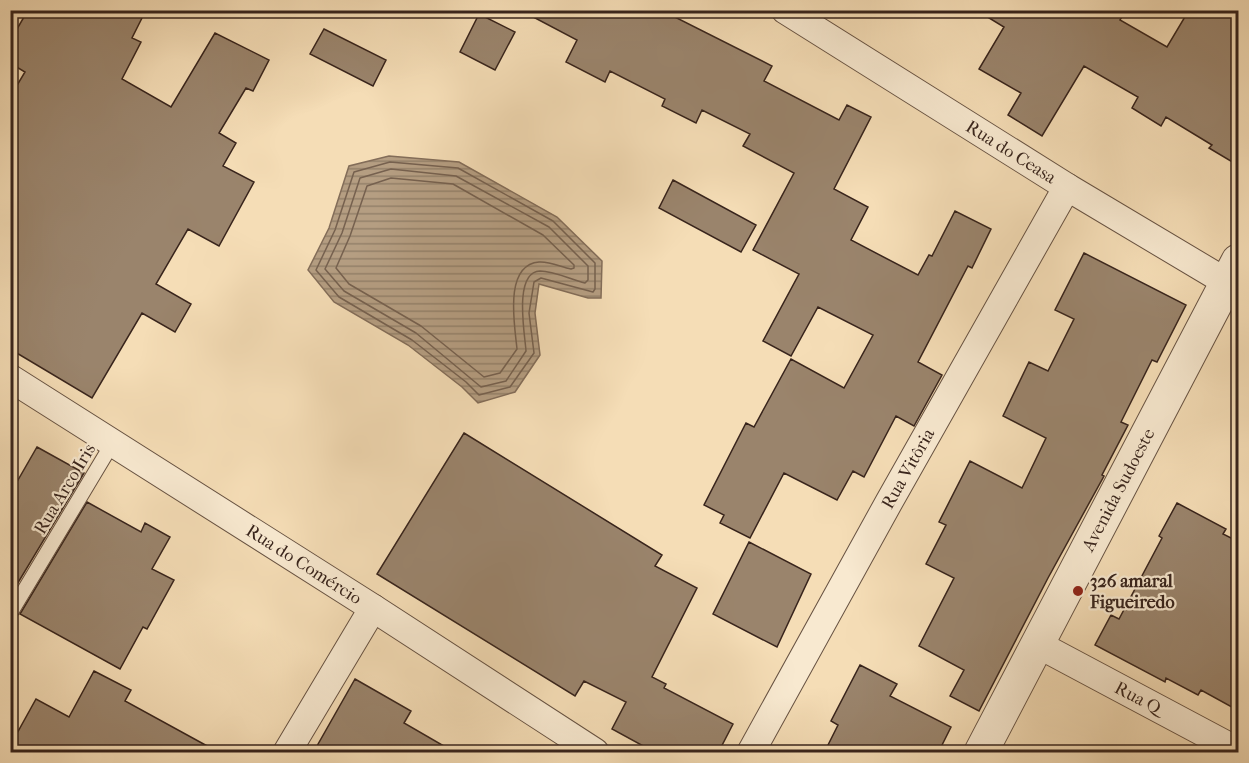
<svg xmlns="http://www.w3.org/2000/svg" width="1249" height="763" viewBox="0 0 1249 763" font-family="'IM FELL French Canon',serif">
  <defs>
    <pattern id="water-rules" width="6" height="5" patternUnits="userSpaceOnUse" patternTransform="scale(1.5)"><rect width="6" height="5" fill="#b59e82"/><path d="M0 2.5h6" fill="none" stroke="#94816a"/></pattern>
  </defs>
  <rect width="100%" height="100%" fill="#f5ddb6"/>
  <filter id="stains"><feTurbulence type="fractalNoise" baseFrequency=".00333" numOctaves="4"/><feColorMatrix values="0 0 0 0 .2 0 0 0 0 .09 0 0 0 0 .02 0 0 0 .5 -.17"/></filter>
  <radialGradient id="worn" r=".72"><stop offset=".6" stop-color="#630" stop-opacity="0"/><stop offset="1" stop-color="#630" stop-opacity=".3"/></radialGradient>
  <!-- water -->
  <path fill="url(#water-rules)" stroke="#836d59" stroke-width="1.5" d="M389,156L459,162L557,217L602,261L601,298H588L539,284L535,313L540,355L515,392L478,403L462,387L408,345L334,302L308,270L329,228L349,166Z"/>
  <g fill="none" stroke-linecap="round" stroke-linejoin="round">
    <!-- shore -->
    <path stroke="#76614f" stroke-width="1.5" d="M390,162L458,168L553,221L595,263V289L593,292L541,278L534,282L529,313L534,353L510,387L479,395L466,382L412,340L339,297L316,270L335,230L354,172Z
      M391,169L456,176L549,227L588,266V280L585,283C571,280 555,271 540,271C513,272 525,335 526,351L506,381L481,387L416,333L344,291L325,269L342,233L360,178Z
      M391,178L453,184L543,235L574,265V268L571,269C561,267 549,261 539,262C503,265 515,327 517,349L500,373L484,377L421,326L349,284L336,268L350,236L367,186Z"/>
  </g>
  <!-- building -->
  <path fill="#9a846c" stroke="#38241c" stroke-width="1.5" d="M28,10H146L132,38L141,42L122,79L171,107L215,33L269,60L253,91L246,88L219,133L236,143L223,166L254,182L219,246L188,229L156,284L191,304L175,332L142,313L92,398L10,349V97L25,72L10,63V41Z
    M520,10H661L772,66L764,81L839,120L847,105L871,117L834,189L868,207L851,240L918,275L929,255L932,256L955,211L991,229L972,268L968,266L918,362L942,375L914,426L896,416L864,477L853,471L837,500L784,473L750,538L720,523L724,515L704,505L746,423L754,427L791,359L844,388L873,335L818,307L791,356L763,341L799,274L753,250L794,173L743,146L750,134L702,110L696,123L662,106L665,99L610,71L605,82L566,62L577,40Z
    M976,10H1126L1120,20L1167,47L1189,10H1239V166L1209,148L1212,145L1166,117L1161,126L1132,108L1138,97L1084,66L1042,136L1008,115L1021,93L979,69L1004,27Z
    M479,14L515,32L495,70L460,52Z
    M324,29L386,60L373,86L310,54Z
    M673,180L756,225L741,252L659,208Z
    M1084,253L1186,305L1157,362L1152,360L1121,422L1128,425L1102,475L1104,476L1048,578L979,711L950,696L964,670L919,646L954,578L926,564L946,525L939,522L970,461L1022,488L1046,438L1003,416L1029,362L1048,371L1074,319L1055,310Z
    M464,433L662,555L655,566L697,588L652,677L666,684L664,688L733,724L718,753H656L612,729L626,702L584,681L575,696L377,574Z
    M37,447L84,473L10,596V494Z
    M87,502L141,532L145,523L170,537L152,569L174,580L147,629L143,627L120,669L20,614Z
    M1177,503L1226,529L1223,534L1239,542V711L1201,690L1198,695L1166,678L1165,682L1095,645L1111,615L1119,619L1162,538L1159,536Z
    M749,542L811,574L777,647L713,614Z
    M860,665L897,684L890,696L951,727L938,753H824L838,725L831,721Z
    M94,671L131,690L125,701L220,753H10V746L36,699L69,717Z
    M355,679L411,711L404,723L456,753H313Z"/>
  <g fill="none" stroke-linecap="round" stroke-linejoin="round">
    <!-- service casing -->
    <g stroke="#675242" stroke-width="16">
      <path id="service" d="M10,614L112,444"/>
    </g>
    <!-- minor casing -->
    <g stroke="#675242" stroke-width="29">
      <g id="minor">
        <path id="s1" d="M785,10L1067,187L1238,289"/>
        <path id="s2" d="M10,378L373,608L595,752"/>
        <path id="s3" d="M1039,645L1238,751"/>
        <path d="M287,752L373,608"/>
        <path id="s4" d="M751,752L889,502L1067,187"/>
      </g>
    </g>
    <!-- tertiary casing -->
    <g stroke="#675242" stroke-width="35">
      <g id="tertiary">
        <path id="s5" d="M981,752L1238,261"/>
      </g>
    </g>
    <!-- service -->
    <use href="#service" stroke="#f8e9d0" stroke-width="14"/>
    <!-- minor -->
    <use href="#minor" stroke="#f8e9d0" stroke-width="27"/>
    <!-- tertiary -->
    <use href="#tertiary" stroke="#f8e9d0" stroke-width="33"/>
  </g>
  <!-- markers -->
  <circle fill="#8f2418" stroke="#f8e9d0" stroke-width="2" cx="1078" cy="591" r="6"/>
  <g text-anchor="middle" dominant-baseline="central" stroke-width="4.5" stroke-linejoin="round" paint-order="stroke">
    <!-- street labels -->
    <g font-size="18" fill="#38241c" stroke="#f8e9d0">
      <text stroke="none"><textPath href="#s1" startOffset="267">Rua do Ceasa</textPath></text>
      <text stroke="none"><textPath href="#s4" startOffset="324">Rua Vitôria</textPath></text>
      <text transform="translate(65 489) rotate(-59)">Rua Arco Iris</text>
      <text stroke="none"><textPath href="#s5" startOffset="296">Avenida Sudoeste</textPath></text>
      <text stroke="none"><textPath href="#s2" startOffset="348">Rua do Comércio</textPath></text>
      <text stroke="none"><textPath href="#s3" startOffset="112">Rua Q</textPath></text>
    </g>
    <!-- poi labels -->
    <g font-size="18" font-weight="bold" fill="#38241c" stroke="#f8e9d0" text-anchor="start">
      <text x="1090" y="581">326 amaral<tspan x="1090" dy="21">Figueiredo</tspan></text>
    </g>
  </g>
  <!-- margin -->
  <rect width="1249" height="763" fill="none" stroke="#f5ddb6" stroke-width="36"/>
  <rect x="12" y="12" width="1225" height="739" fill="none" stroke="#38241c" stroke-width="3"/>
  <rect x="18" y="18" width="1213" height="727" fill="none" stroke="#38241c" stroke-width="1.5"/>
  <rect width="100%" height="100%" filter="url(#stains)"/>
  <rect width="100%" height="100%" fill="url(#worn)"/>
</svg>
